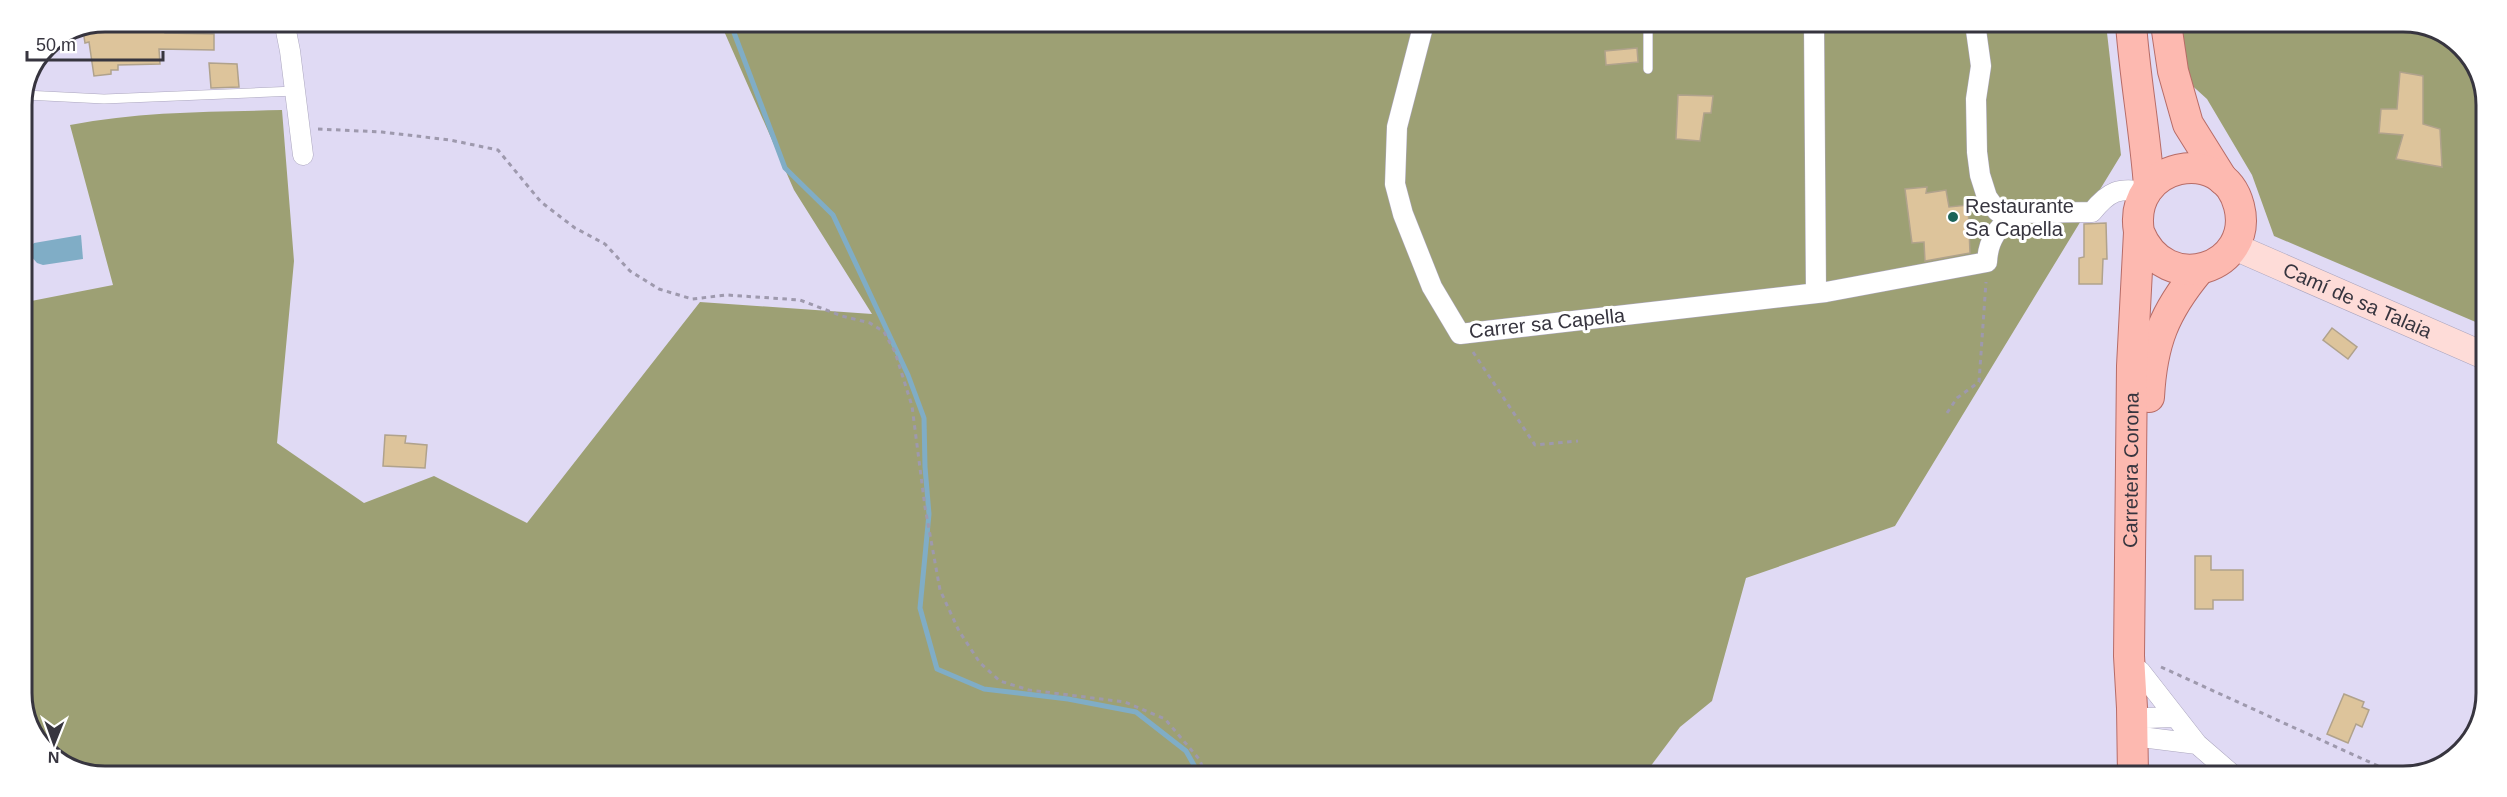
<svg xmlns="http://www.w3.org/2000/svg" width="2507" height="797" viewBox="0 0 2507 797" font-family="Helvetica,sans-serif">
  <rect width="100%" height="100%" fill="#e0daf4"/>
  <!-- forest -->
  <path fill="#9da074" d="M720,22L2106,24L2121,155L1895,526L1746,578L1712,701L1680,727L1644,775L83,773L42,747L21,698V303L113,285L70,125C140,111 211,112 282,110L294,261L277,443L364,503L434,476L527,523L700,302L872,314L794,190Z
    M2169,24H2424L2468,54L2486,99L2485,326L2274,236L2252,175L2207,99L2176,71Z"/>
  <!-- water -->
  <path fill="#80adc6" d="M81,235L83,259L43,265L37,263L30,255V248L34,243Z"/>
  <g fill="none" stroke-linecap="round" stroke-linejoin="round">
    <!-- stream -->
    <path stroke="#80adc6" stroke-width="5" d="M730,22L785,168L833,215L908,375L924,418L925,467L929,514L920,608L937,669L984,689L1068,699L1136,712L1186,751L1199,774"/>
  </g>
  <!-- building -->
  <path fill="#ddc49b" stroke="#b0a28c" stroke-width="1.5" d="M105,21H117L128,32L165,27V33L214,34V50L159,49L160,64L118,65V70H111V74L94,76L89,42L85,43L83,30Z
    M1637,48L1638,62L1606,65L1605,51Z
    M209,63L237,64L239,87L211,88Z
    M2400,72L2423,76V124L2440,129L2442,167L2396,159L2403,135L2379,133L2381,109H2397Z
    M1678,95L1713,96L1711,113H1704L1700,141L1676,139Z
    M1927,187L1926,193L1946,190L1949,207L1968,205L1970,253L1925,261L1924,242L1912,243L1905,189Z
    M2106,223L2107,259H2103L2102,284H2079V258L2084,257V224Z
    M2332,328L2357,347L2348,359L2323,340Z
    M385,435L406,436L405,443L427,445L425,468L383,466Z
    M2195,556H2211V570H2243V600H2213V609H2195Z
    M2344,694L2364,702L2362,707L2369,710L2362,727L2356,724L2348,743L2327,734Z"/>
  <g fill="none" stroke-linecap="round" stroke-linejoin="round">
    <!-- lane casing -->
    <g stroke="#aba6be" stroke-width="10">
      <path id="lane" d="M1648,69V23
        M25,95L104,99L295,91"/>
    </g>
    <!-- street casing -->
    <g stroke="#aba6be" stroke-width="21">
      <path id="street" d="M284,21L290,51L303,155
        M1424,23L1397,127L1395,184L1403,214L1432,287L1460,334L1826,292L1987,262C1988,239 1998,228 2015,213L2092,212C2109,191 2119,187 2145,192
        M1814,23L1816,293
        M1975,23L1981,66L1976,99L1977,152L1980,175L1987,197L1997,211L2008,219
        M2140,671L2197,744L2234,776
        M2133,725L2146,718L2174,717
        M2133,736L2197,744"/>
    </g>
    <!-- secondary casing -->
    <g stroke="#aba6be" stroke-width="28">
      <g id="secondary">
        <path id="s1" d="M2233,246L2485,356"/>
      </g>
    </g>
    <!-- primary casing -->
    <g stroke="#b76c67" stroke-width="32">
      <g id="primary">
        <path d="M2131,24C2135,78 2145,132 2149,186"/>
        <path d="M2166,24L2173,71L2188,124L2223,180"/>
        <path d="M2149,397C2152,343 2164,312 2199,270"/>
        <path id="s2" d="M2133,776L2132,708L2129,656L2132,366L2139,232C2127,163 2223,143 2239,206C2255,268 2166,299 2139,232"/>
      </g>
    </g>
    <!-- path -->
    <path stroke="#9e99ad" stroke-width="3" stroke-dasharray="4.5 4.5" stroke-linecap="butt" d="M318,129L382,132L450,140L498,150L541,202L575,228L605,244L630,271L659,289L692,299L727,295L800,300L842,316L870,323L884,332L895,352L912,406L925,507L940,590L959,631L980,663L1000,681L1029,690L1125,702L1165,719L1199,759L1206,774
      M1473,352L1535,445L1578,441
      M1947,413L1957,398L1979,382L1986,282
      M2161,667L2400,776"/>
    <!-- lane -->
    <use href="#lane" stroke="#fff" stroke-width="9"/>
    <!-- street -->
    <use href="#street" stroke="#fff" stroke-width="20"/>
    <!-- secondary -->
    <use href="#secondary" stroke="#fedcd8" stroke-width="27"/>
    <!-- primary -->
    <use href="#primary" stroke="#fdb9b0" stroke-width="30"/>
  </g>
  <!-- markers -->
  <circle fill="#1b6358" stroke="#fff" stroke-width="2" cx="1953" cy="217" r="6"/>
  <g text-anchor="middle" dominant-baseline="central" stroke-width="6" stroke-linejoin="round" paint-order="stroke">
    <!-- poi labels -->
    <g font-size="20" fill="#37353f" stroke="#fff" text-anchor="start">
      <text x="1965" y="206">Restaurante<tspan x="1965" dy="23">Sa Capella</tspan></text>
    </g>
    <!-- street labels -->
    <g font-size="20" fill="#37353f" stroke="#fff">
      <text stroke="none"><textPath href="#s1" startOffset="136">Camí de sa Talaia</textPath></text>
      <text transform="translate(1547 323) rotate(-6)">Carrer sa Capella</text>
      <text stroke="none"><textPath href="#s2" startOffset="306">Carretera Corona</textPath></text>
    </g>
  </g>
  <!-- crop -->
  <path d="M0 0H2507V797H0ZM105 32H2403A73 73 0 0 1 2476 105V693A73 73 0 0 1 2403 766H105A73 73 0 0 1 32 693V105A73 73 0 0 1 105 32Z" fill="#fff" fill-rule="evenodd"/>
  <path fill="none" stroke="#37353f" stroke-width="3" d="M105 32H2403A73 73 0 0 1 2476 105V693A73 73 0 0 1 2403 766H105A73 73 0 0 1 32 693V105A73 73 0 0 1 105 32Z"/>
  <!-- north arrow -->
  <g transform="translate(54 743) rotate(181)" stroke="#ffffff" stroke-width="4.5" paint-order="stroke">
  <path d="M0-4.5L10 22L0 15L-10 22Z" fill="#37353f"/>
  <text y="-9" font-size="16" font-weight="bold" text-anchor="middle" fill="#37353f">N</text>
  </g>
  <!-- scale -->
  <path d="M27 51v9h136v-9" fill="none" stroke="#37353f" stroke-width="3"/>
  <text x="36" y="51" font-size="18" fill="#37353f" stroke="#ffffff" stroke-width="4.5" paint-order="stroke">50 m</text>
</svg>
